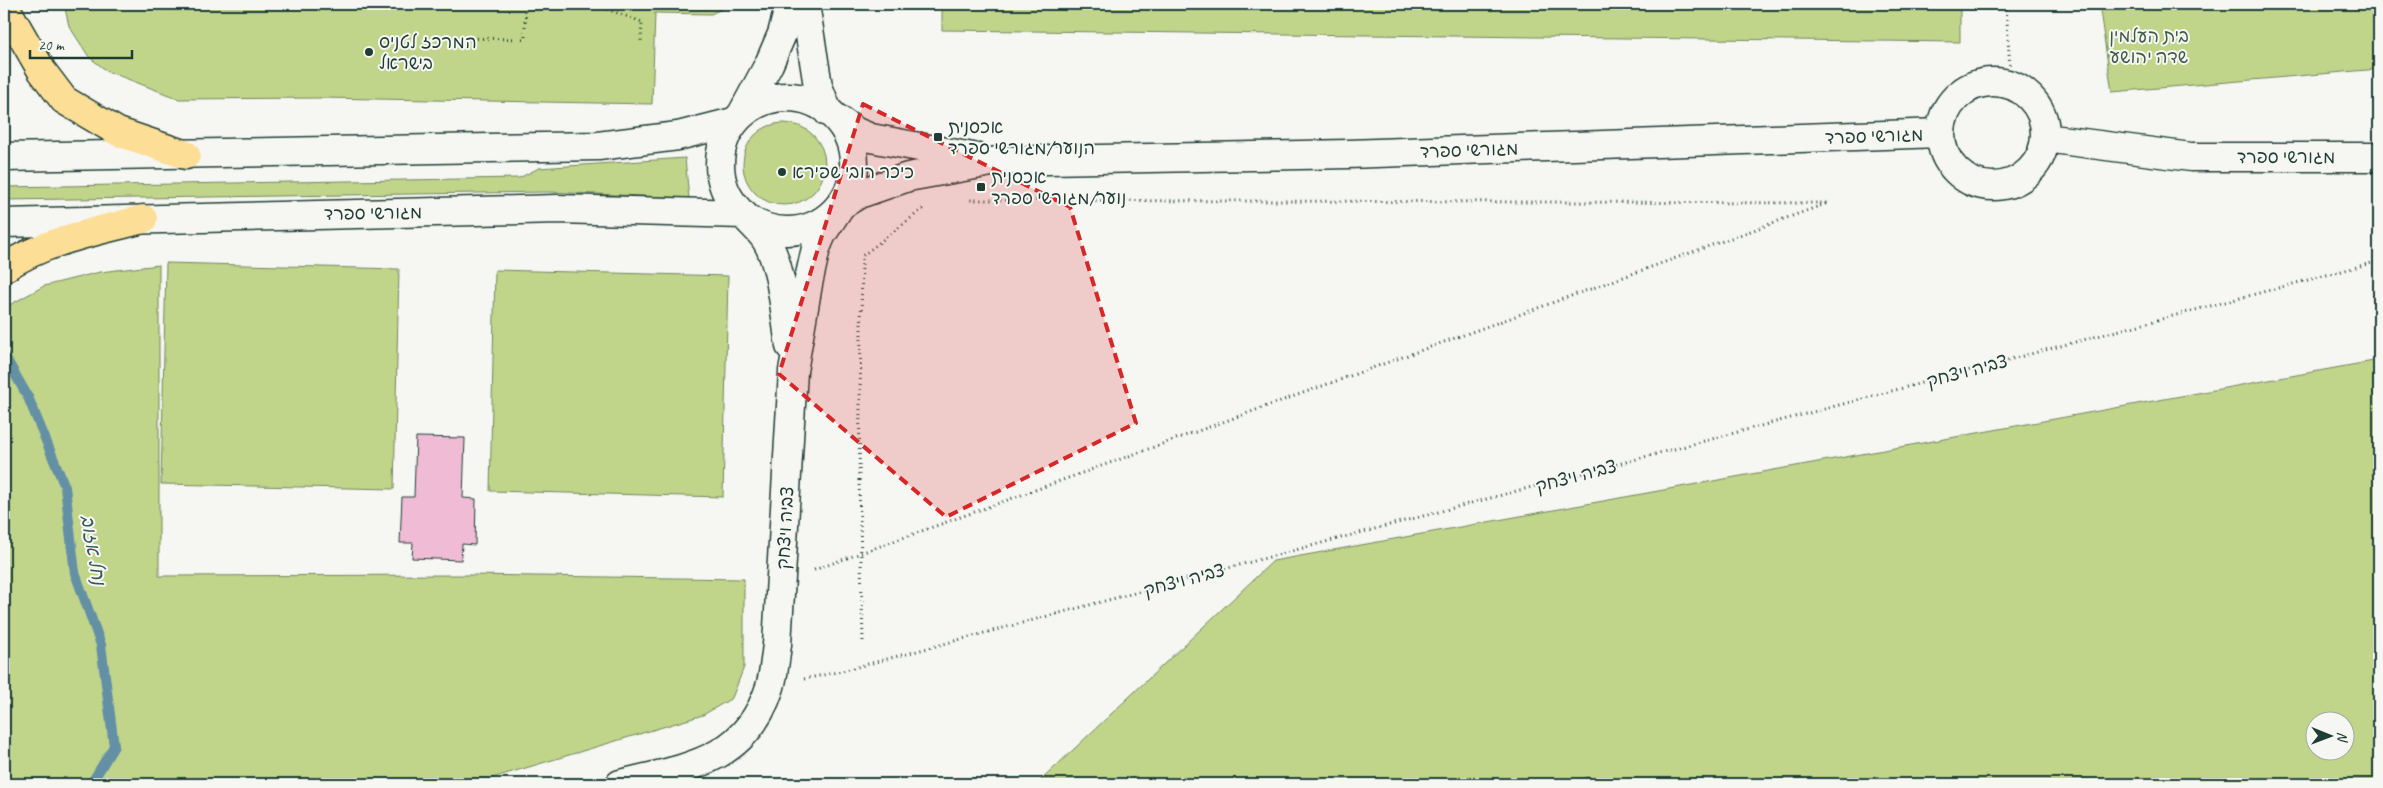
<svg xmlns="http://www.w3.org/2000/svg" width="2383" height="788" viewBox="0 0 2383 788" font-family="Caveat,'Playpen Sans Hebrew',sans-serif">
  <rect width="100%" height="100%" fill="#f6f6f2"/>
  <filter id="ink" filterUnits="userSpaceOnUse"><feTurbulence type="fractalNoise" baseFrequency=".02" numOctaves="2"/><feDisplacementMap in="SourceGraphic" scale="10" xChannelSelector="R" yChannelSelector="G"/><feConvolveMatrix kernelMatrix="1 2 1 2 8 2 1 2 1" color-interpolation-filters="sRGB"/></filter>
  <g filter="url(#ink)">
    <!-- green -->
    <path fill="#c0d48a" stroke="#70885f" fill-rule="evenodd" d="M64,4H733L711,14L655,13L652,104L320,98L179,99L107,71L89,57L69,26Z
      M942,4H1960V42L942,30Z
      M2099,4H2379V69L2112,92Z
      M743 164a41 41 0 1 1 82 0a41 41 0 1 1-82 0Z
      M685,158L689,198L549,192L4,200V187L519,178L539,168Z
      M166,263L399,269L394,489L161,484Z
      M159,265V576L468,575L744,579V667L732,698L703,715L472,784H4V308L44,286L100,272Z
      M495,270L728,276L723,497L490,491Z
      M2379,360V784H1037L1273,561ZM2316,720H2346V750H2316Z"/>
    <g fill="none" stroke-linecap="round" stroke-linejoin="round">
      <!-- stream -->
      <path stroke="#6490a5" stroke-width="10" d="M4,355L28,397L65,487L75,573L101,645L114,746L91,784"/>
    </g>
    <!-- building -->
    <path fill="#f0bbd5" stroke="#1f3d34" d="M416,437L465,438L463,498L476,499L475,545L462,544L461,560L412,558L413,543H400L402,497H414Z
      M1588,777L1590,784H1564Z"/>
    <g fill="none" stroke-linecap="round" stroke-linejoin="round">
      <!-- minor casing -->
      <g stroke="#1f3d34" stroke-width="31">
        <path id="minor" d="M805,4L818,86L828,112
          M1941 134a52 52 0 1 1 104 0a52 52 0 1 1-104 0Z
          M720 164a67 67 0 1 1 134 0a67 67 0 1 1-134 0Z
          M742,114L769,64L782,34L790,4
          M836,118L856,132L871,138L978,158
          M2045,138L2191,157H2379
          M4,157L598,146L678,136L733,122
          M4,223L557,209L743,214C750,222 758,229 764,237C782,262 785,316 790,346
          M620,784C686,768 746,762 770,687C774,674 775,659 777,645L793,371L808,284L816,248L822,234L841,205L859,194L908,177L997,161L1348,154L1941,133"/>
      </g>
      <!-- highway casing -->
      <g stroke="#1f3d34" stroke-width="31">
        <path id="highway" d="M4,5L42,71L64,100L118,132L186,155
          M4,268C45,240 96,232 143,219"/>
      </g>
      <!-- path -->
      <path stroke="#1f3d34" stroke-width="3" stroke-dasharray="1 4" stroke-linecap="butt" d="M593,4L642,22L641,41
        M2006,4L2011,85
        M452,38L525,39V4
        M859,480L862,256L924,208
        M814,570L1828,203L970,200
        M804,679L842,671L2379,261"/>
      <!-- minor -->
      <use href="#minor" stroke="#f6f6f2" stroke-width="28"/>
      <!-- highway -->
      <use href="#highway" stroke="#fcde96" stroke-width="28"/>
      <!-- path-bridge -->
      <path stroke="#1f3d34" stroke-width="3" stroke-dasharray="1 4" stroke-linecap="butt" d="M859,480L863,641"/>
    </g>
  </g>
  <!-- marked area -->
  <path fill="#d62828" fill-opacity="0.2" stroke="#d62828" stroke-width="4" stroke-dasharray="10 6" stroke-linejoin="round" d="M863,104L1070,207L1136,423L946,517L779,374Z"/>
  <!-- markers -->
  <g fill="#1f3d34" stroke="#f6f6f2" stroke-width="2">
    <circle cx="369" cy="52" r="5"/>
    <rect x="933" y="132" width="10" height="10" rx="2.5"/>
    <circle cx="782" cy="172" r="5"/>
    <rect x="976" y="182" width="10" height="10" rx="2.5"/>
  </g>
  <g text-anchor="middle" dominant-baseline="central" stroke-width="4" stroke-linejoin="round" paint-order="stroke">
    <!-- park labels -->
    <g font-size="18" fill="#3f5b45" stroke="#f6f6f2">
      <text x="2149" y="36">בית העלמין<tspan x="2149" dy="21">שדה יהושע</tspan></text>
    </g>
    <!-- poi labels -->
    <g font-size="18" fill="#1f3d34" stroke="#f6f6f2" text-anchor="start">
      <text x="379" y="42">המרכז לטניס<tspan x="379" dy="21">בישראל</tspan></text>
      <text x="948" y="127">אכסנית<tspan x="948" dy="21">הנוער/מגורשי ספרד</tspan></text>
      <text x="792" y="172">כיכר רובי שפירא</text>
      <text x="991" y="177">אכסנית<tspan x="991" dy="21">נוער/מגורשי ספרד</tspan></text>
    </g>
    <!-- street labels -->
    <g font-size="18" fill="#1f3d34" stroke="#f6f6f2">
      <text transform="translate(1874 136) rotate(-2)">מגורשי ספרד</text>
      <text transform="translate(1469 150) rotate(-2)">מגורשי ספרד</text>
      <text x="2286" y="157">מגורשי ספרד</text>
      <text transform="translate(373 213) rotate(-1)">מגורשי ספרד</text>
      <text transform="translate(1967 371) rotate(-15)">צביה ויצחק</text>
      <text transform="translate(1576 476) rotate(-15)">צביה ויצחק</text>
      <text transform="translate(785 528) rotate(-87)">צביה ויצחק</text>
      <text transform="translate(1184 580) rotate(-15)">צביה ויצחק</text>
    </g>
    <!-- water labels -->
    <g font-size="19" font-style="italic" fill="#36595a" stroke="#f6f6f2">
      <text transform="translate(93 550) rotate(80)">נחל אזוב</text>
    </g>
  </g>
  <!-- margin -->
  <rect width="2383" height="788" fill="none" stroke="#f6f6f2" stroke-width="20"/>
  <rect x="10" y="10" width="2363" height="768" fill="none" stroke="#1f3d34" stroke-width="2" filter="url(#ink)"/>
  <!-- north arrow -->
  <g transform="translate(2330 736) rotate(91)"><circle r="24" fill="#f6f6f2" stroke="#a0aca6"/>
  <path d="M0-4L9 19L0 12L-9 19Z" fill="#1f3d34"/>
  <text y="-8" font-size="14" font-weight="bold" text-anchor="middle" fill="#1f3d34">N</text>
  </g>
  <!-- scale -->
  <path d="M30 50v8h102v-8" fill="none" stroke="#1f3d34" stroke-width="2.5"/>
  <text x="38" y="50" font-size="15" fill="#1f3d34" stroke="#f6f6f2" stroke-width="4" paint-order="stroke">20 m</text>
</svg>
